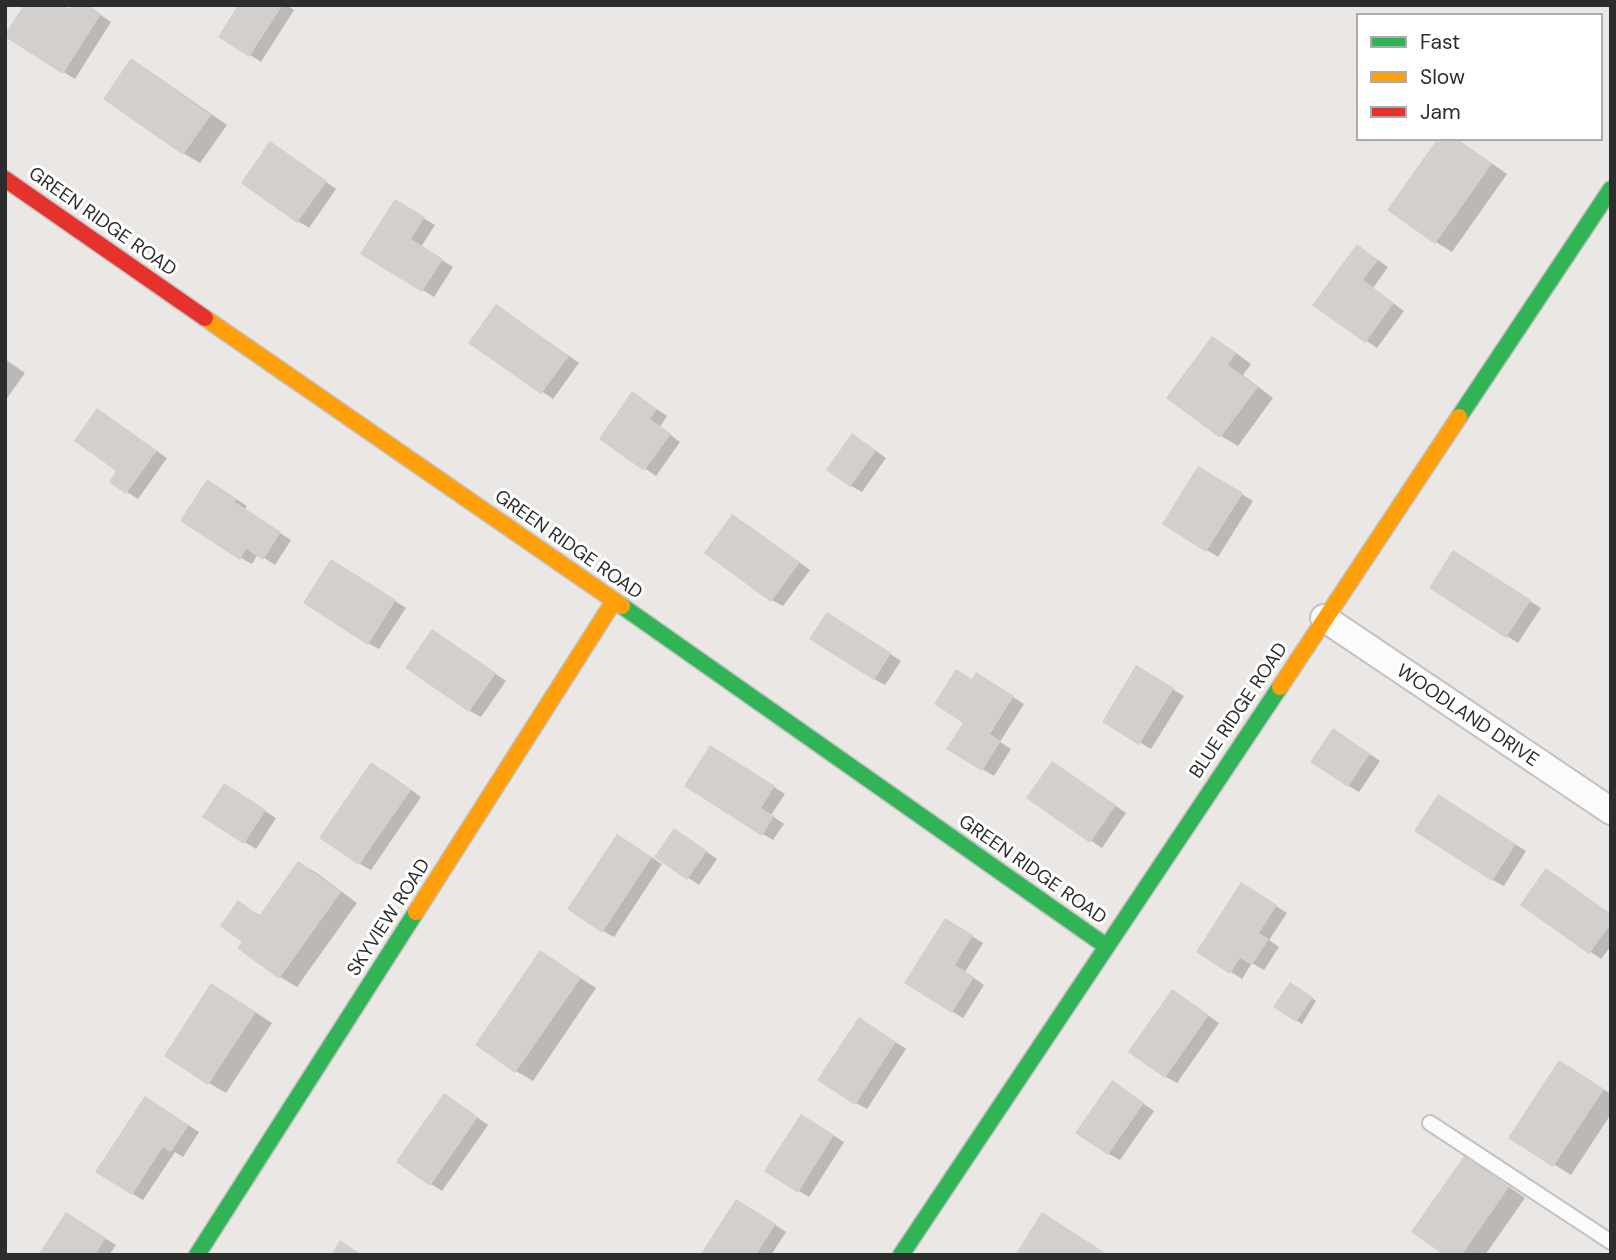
<svg xmlns="http://www.w3.org/2000/svg" width="1616" height="1260" viewBox="0 0 1616 1260" font-family="'DM Sans',sans-serif">
  <rect width="100%" height="100%" fill="#eae7e4"/>
  <!-- shadow -->
  <path fill="#0003" d="M86,5L111,22L75,79L6,36Z
    M240,5H287L294,10L261,62L220,36Z
    M132,61L148,70L227,125L200,163L183,153Z
    M1461,142L1507,174L1452,252L1436,242Z
    M271,143L336,189L309,228L298,221Z
    M395,201L435,225L421,247L453,267L434,297L363,253Z
    M1368,253L1388,267L1373,288L1404,311L1377,348L1315,305Z
    M507,313L579,363L553,399L471,342Z
    M1212,338L1229,348L1251,364L1243,375L1273,398L1238,446L1221,436Z
    M5,359L25,373L5,401Z
    M633,393L667,416L660,427L680,442L656,476L601,438Z
    M108,417L167,458L138,499L111,482L119,470Z
    M864,442L886,458L862,492L851,486Z
    M1199,468L1253,501L1218,557L1164,523Z
    M219,488L247,506L244,510L291,540L275,565L258,554L252,564L241,558Z
    M743,522L810,570L783,606L772,600Z
    M1464,559L1541,608L1518,643L1431,588Z
    M343,567L406,608L379,649L368,643Z
    M838,620L901,661L885,685L874,679Z
    M443,638L506,681L481,717L470,711Z
    M1137,668L1184,696L1151,749L1104,722Z
    M973,681H988L1024,704L1000,742L1011,749L994,776L948,748L965,722Z
    M1344,737L1380,761L1359,792L1349,786Z
    M721,753L785,794L771,815L784,824L773,840L763,834Z
    M1063,769L1126,813L1102,848L1028,798Z
    M383,770L421,797L371,870L360,864Z
    M235,792L276,818L256,849L245,842Z
    M1449,803L1526,851L1504,886L1493,880Z
    M685,837L717,859L699,885L656,856Z
    M628,842L662,864L614,937L603,931Z
    M299,863L315,872L357,903L297,987L280,977L244,942L238,903L261,916Z
    M1252,891L1287,913L1269,940L1279,947L1264,970L1252,963L1242,979L1199,951Z
    M1522,905L1611,914V946L1601,959Z
    M945,920L983,943L965,972L984,985L963,1018L953,1012Z
    M541,952L596,988L533,1081L516,1071Z
    M1290,984L1316,1001L1302,1024L1276,1007Z
    M229,995L272,1023L226,1093L209,1083Z
    M1183,998L1219,1023L1177,1083L1166,1077Z
    M870,1025L906,1049L867,1109L856,1103Z
    M1576,1072L1611,1094V1114L1571,1175L1511,1137Z
    M1123,1089L1154,1111L1120,1160L1109,1154Z
    M456,1102L488,1125L442,1191L431,1184Z
    M157,1105L199,1132L183,1157L175,1152L143,1200L133,1194Z
    M812,1122L844,1142L809,1197L799,1191Z
    M1465,1158L1482,1168L1525,1198L1485,1255H1447Z
    M748,1207L786,1232L771,1255H702Z
    M78,1221L116,1245L109,1255H41Z"/>
  <!-- building -->
  <path fill="#d2cfcd" d="M24,5H63L70,9L72,5H88L101,14L63,74L5,37V34Z
    M238,5H283L249,57L218,37Z
    M131,58L211,115L183,155L103,99Z
    M1438,138H1456L1492,164L1435,244L1387,210Z
    M270,141L327,181L297,223L241,183Z
    M395,199L425,217L411,239L443,259L422,292L360,254Z
    M1357,244L1378,260L1363,280L1394,303L1365,343L1312,305Z
    M496,304L569,356L541,394L468,343Z
    M1212,336L1236,353L1228,365L1258,387L1220,438L1166,398Z
    M632,391L657,409L650,419L671,434L644,471L599,439Z
    M97,408L157,451L126,494L109,482L116,471L74,441Z
    M852,433L876,451L850,487L826,470Z
    M1198,466L1243,493L1206,552L1162,524Z
    M207,479L237,499L235,502L281,532L263,560L246,549L240,560L180,521Z
    M732,514L800,562L771,602L704,553Z
    M1453,550L1531,600L1506,638L1429,588Z
    M331,559L396,600L368,645L303,603Z
    M827,612L891,653L874,680L809,639Z
    M432,629L496,673L469,712L405,668Z
    M1136,665L1174,688L1139,745L1102,722Z
    M956,669L972,679L976,672L1014,696L990,734L1001,741L982,771L946,749L963,723L934,704Z
    M1333,728L1370,754L1348,787L1310,762Z
    M710,745L775,786L761,808L774,816L762,836L684,786Z
    M1052,761L1116,805L1090,843L1026,798Z
    M371,762L411,790L359,865L319,838Z
    M224,783L266,810L244,844L202,817Z
    M1438,794L1516,844L1492,881L1414,831Z
    M674,828L707,851L687,880L654,857Z
    M617,834L652,857L602,933L567,909Z
    M298,861L341,892L279,979L237,948L242,942L220,926L238,900L259,916Z
    M1546,868L1611,914V924L1589,954L1520,905Z
    M1241,882L1277,905L1259,933L1269,939L1252,965L1240,958L1230,974L1196,952Z
    M945,918L973,935L955,965L974,977L952,1013L904,983Z
    M540,950L581,978L515,1073L475,1045Z
    M1290,982L1313,997L1296,1022L1273,1007Z
    M211,983L256,1012L208,1085L164,1056Z
    M1172,989L1209,1015L1165,1078L1128,1052Z
    M859,1017L896,1042L855,1105L817,1080Z
    M1559,1060L1604,1089L1553,1167L1508,1138Z
    M1112,1080L1144,1103L1108,1155L1075,1133Z
    M444,1093L478,1117L430,1186L396,1162Z
    M145,1096L189,1125L171,1152L163,1147L132,1195L95,1172Z
    M801,1114L834,1135L798,1193L764,1171Z
    M1464,1156L1509,1187L1462,1255H1444L1411,1232Z
    M736,1199L776,1224L756,1255H700Z
    M66,1212L106,1238L95,1255H38Z
    M1042,1212L1104,1252L1102,1255H1015Z
    M340,1240L362,1255H331Z"/>
  <g fill="none" stroke-linecap="round" stroke-linejoin="round">
    <!-- lane casing -->
    <g stroke="#c3c2c2" stroke-width="18">
      <path id="lane" d="M1430,1123L1611,1242"/>
    </g>
    <!-- street casing -->
    <g stroke="#c3c2c2" stroke-width="30">
      <path id="street" d="M1324,618L1611,811"/>
    </g>
    <!-- fast casing -->
    <g stroke="#c3c2c2" stroke-width="19">
      <path id="fast" d="M1459,417L1611,189
        M622,606L1106,946
        M197,1255L416,912
        M901,1255L1280,687"/>
    </g>
    <!-- slow casing -->
    <g stroke="#c3c2c2" stroke-width="19">
      <path id="slow" d="M205,318L622,606
        M1280,687L1459,417
        M416,912L614,601"/>
    </g>
    <!-- jam casing -->
    <g stroke="#c3c2c2" stroke-width="19">
      <path id="jam" d="M5,179L205,318"/>
    </g>
    <!-- lane -->
    <use href="#lane" stroke="#fcfbfb" stroke-width="14"/>
    <!-- street -->
    <use href="#street" stroke="#fcfbfb" stroke-width="26"/>
    <!-- fast -->
    <use href="#fast" stroke="#30b455" stroke-width="16"/>
    <!-- slow -->
    <use href="#slow" stroke="#ff9f0a" stroke-width="16"/>
    <!-- jam -->
    <use href="#jam" stroke="#e5322d" stroke-width="16"/>
  </g>
  <g text-anchor="middle" dominant-baseline="central" stroke-width="6" stroke-linejoin="round" paint-order="stroke">
    <!-- street labels -->
    <g font-size="19" fill="#2d2d2d" stroke="#fff">
      <text transform="translate(103 221) rotate(35)">GREEN RIDGE ROAD</text>
      <text transform="translate(569 544) rotate(35)">GREEN RIDGE ROAD</text>
      <text transform="translate(1238 710) rotate(-56)">BLUE RIDGE ROAD</text>
      <text transform="translate(1468 715) rotate(34)">WOODLAND DRIVE</text>
      <text transform="translate(1033 869) rotate(35)">GREEN RIDGE ROAD</text>
      <text transform="translate(388 917) rotate(-57)">SKYVIEW ROAD</text>
    </g>
  </g>
  <!-- border -->
  <rect width="1616" height="1260" fill="none" stroke="#2d2d2d" stroke-width="14"/>
  <!-- legend -->
  <rect x="1357" y="14" width="245" height="126" fill="#ffffff" stroke="#ababab" stroke-width="2"/>
  <rect x="1371" y="37" width="35" height="10" fill="#30b455" stroke="#ababab" stroke-width="2"/>
  <text x="1420" y="49" font-size="21" fill="#2d2d2d">Fast</text>
  <rect x="1371" y="72" width="35" height="10" fill="#ff9f0a" stroke="#ababab" stroke-width="2"/>
  <text x="1420" y="84" font-size="21" fill="#2d2d2d">Slow</text>
  <rect x="1371" y="107" width="35" height="10" fill="#e5322d" stroke="#ababab" stroke-width="2"/>
  <text x="1420" y="119" font-size="21" fill="#2d2d2d">Jam</text>
</svg>
